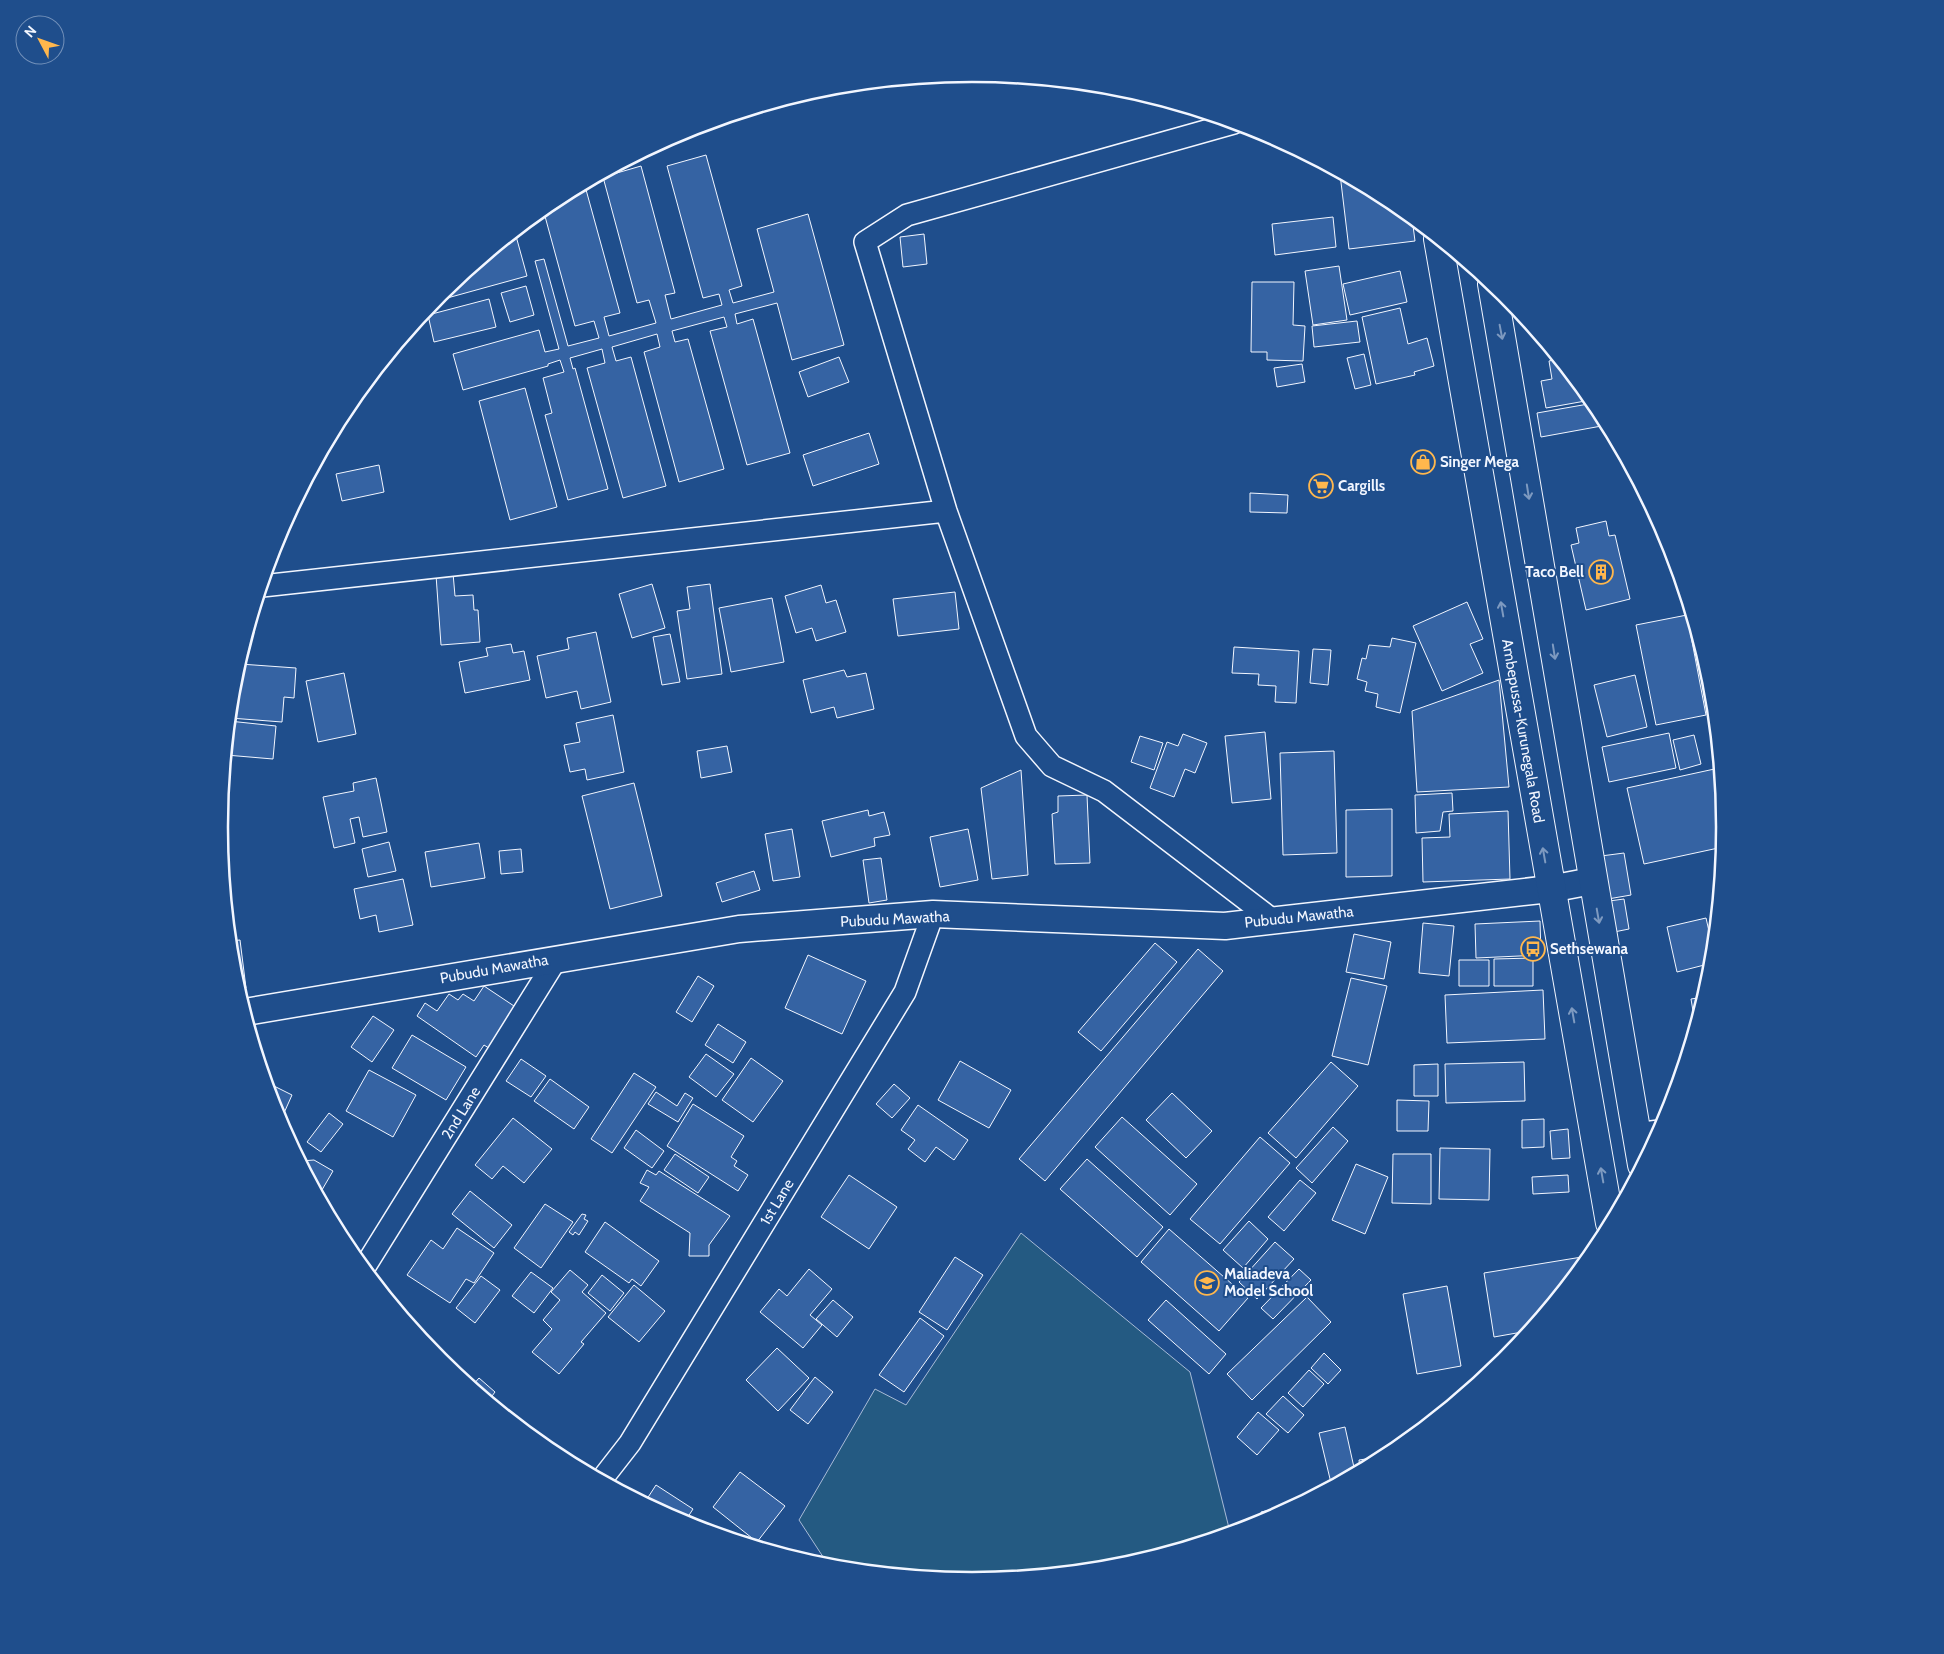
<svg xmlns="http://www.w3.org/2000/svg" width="1944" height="1654" viewBox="0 0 1944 1654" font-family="Cabin,sans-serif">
  <rect width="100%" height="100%" fill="#1f4e8c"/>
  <!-- green -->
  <path fill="#245a82" stroke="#a8bbd7" d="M1021,1233L1190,1372L1230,1532L1119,1566L972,1580L829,1566L799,1520L875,1389L906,1405Z"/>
  <!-- building -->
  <path fill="#3563a3" stroke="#f2f6ff" d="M702,126L703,131L663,142L684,131Z
    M706,155L742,286L729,290L733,303L774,292L757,229L808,214L844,345L792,360L777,303L735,314L737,324L753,319L790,453L747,465L710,331L727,327L724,317L672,331L675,342L688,339L724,469L679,482L644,352L660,347L657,334L612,347L616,361L631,357L666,486L623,498L587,368L605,363L602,349L570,358L573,369L575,368L608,489L568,500L545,415L552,413L543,378L564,372L560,360L548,364V366L463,390L453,354L539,330L545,352L559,349L535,261L544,259L568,346L599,338L594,321L575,326L543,209L554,201L585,186L620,313L604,317L609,336L656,323L649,300L637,303L603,177L641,166L675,293L665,295L671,319L722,305L719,294L703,298L667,166Z
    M1340,174L1391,201L1412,218L1415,241L1349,249Z
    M1333,217L1336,247L1275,255L1272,224Z
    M924,234L927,264L903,267L900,237Z
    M516,236L527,276L440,300V294L508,238Z
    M1339,266L1347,320L1313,325L1305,271Z
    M1400,271L1407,302L1350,315L1343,284Z
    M1252,282H1294L1293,325L1305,326L1303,361L1267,360V352H1251Z
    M526,286L534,315L510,322L501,293Z
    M489,299L496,327L434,342L428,315Z
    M1400,308L1408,344L1427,338L1434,366L1414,372L1415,375L1376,384L1362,317Z
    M1357,321L1360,342L1314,347L1312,326Z
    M1364,354L1371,385L1355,389L1347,358Z
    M839,357L849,382L808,397L799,372Z
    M1558,359L1591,400L1546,408L1541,381L1552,379L1549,361Z
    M1302,364L1305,382L1277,387L1274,368Z
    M525,388L557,507L510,520L479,401Z
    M1594,403L1607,425L1541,437L1537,413Z
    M869,433L879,464L813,486L803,455Z
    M379,465L384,492L342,501L336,474Z
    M1250,493L1288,495L1287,513L1250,512Z
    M1606,521L1609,536L1615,535L1630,599L1586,610L1571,545L1579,543L1576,528Z
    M453,573L455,596L473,595L474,610H478L480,642L441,645L436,575Z
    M652,584L665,628L632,638L619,594Z
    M710,584L722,674L687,679L677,611L690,609L687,587Z
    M821,585L826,603L836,600L846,632L816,641L812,628L796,633L785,596Z
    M955,592L959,629L898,636L893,599Z
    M772,598L784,662L731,672L719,608Z
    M1467,602L1483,639L1470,644L1483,673L1442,691L1413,626Z
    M1687,615L1706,715L1656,725L1636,625Z
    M596,632L611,702L581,709L577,691L546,698L537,656L569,649L567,638Z
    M670,634L680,682L662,685L653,637Z
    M1392,638L1416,643L1400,713L1376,707L1378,694L1365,691L1367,682L1357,679L1362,658L1366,659L1369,645L1390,647Z
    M511,644L513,653L524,651L530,680L465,693L459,662L488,656L486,648Z
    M1234,647L1299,651L1296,703L1275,702L1276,686L1258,685L1259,674L1232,673Z
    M1313,649L1331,650L1328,685L1310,683Z
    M240,664L296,668L294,698L284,697L282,722L230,718L232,691H238Z
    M844,670L847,677L866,673L874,709L837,718L834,707L811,713L803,680Z
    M344,673L356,734L318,742L306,681Z
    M1635,675L1647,727L1607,737L1594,685Z
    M1499,680L1509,787L1417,792L1412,711Z
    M613,715L624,772L587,780L585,769L570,772L564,745L580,742L576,723Z
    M229,721L276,726L273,759L226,755Z
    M1265,732L1271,799L1232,803L1225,736Z
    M1669,733L1676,768L1609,782L1602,747Z
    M1183,734L1207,743L1195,773L1185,769L1174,797L1150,788L1167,742L1178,746Z
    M1694,735L1701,764L1680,770L1673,740Z
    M1140,736L1163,743L1154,770L1131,762Z
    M727,746L732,772L701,778L697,751Z
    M1334,751L1337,853L1283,855L1280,753Z
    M1719,768L1725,827L1723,847L1644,864L1627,788Z
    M1021,770L1028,875L992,879L981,788Z
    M376,778L387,832L363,837L359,817L350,819L355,843L334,848L323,797L354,791L353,783Z
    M634,783L662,896L610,909L582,796Z
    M1452,793L1453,811L1443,812L1440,831L1416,833L1415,795Z
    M1087,795L1090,863L1055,864L1052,814L1058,812V796Z
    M1392,809V876L1346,877V810Z
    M868,810L869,816L884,812L890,835L874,838L875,846L831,857L822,821Z
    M1508,811L1510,879L1423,882L1422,838L1450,837L1449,814Z
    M792,829L800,877L773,881L765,834Z
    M968,829L978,880L940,887L930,837Z
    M389,842L396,871L368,877L362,849Z
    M479,843L485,878L431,887L425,852Z
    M521,849L523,872L501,874L499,851Z
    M1624,853L1631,895L1608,899L1601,856Z
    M881,858L887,900L869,903L863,860Z
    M754,871L760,890L722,902L716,883Z
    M403,879L413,925L379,932L376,915L360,919L354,889Z
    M1624,899L1629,929L1614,932L1609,901Z
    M1706,918L1713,949L1712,963L1677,972L1667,927Z
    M1540,921L1541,955L1476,958L1475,924Z
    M1423,923L1454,926L1449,976L1419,973Z
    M1354,934L1391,942L1384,979L1346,972Z
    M240,940L246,988L238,989L233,974L230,941Z
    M1155,943L1177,962L1101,1051L1078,1032Z
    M1198,949L1223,971L1045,1181L1019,1159Z
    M808,955L866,981L842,1034L785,1008Z
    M1533,958V986H1494V959Z
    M1459,960H1489V986H1459Z
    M698,976L714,986L692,1022L676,1012Z
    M1351,978L1387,986L1368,1065L1332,1056Z
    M484,986L520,1010L492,1050L484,1045L476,1057L417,1016L425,1003L437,1011L449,994L458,1000L463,994L474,1001Z
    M1543,990L1545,1039L1447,1043L1445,995Z
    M1704,997L1696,1023H1695L1691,999Z
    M373,1016L394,1030L372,1062L351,1047Z
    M718,1024L746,1042L733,1063L705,1045Z
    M412,1035L466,1067L446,1100L392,1068Z
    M706,1054L734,1074L716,1097L689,1077Z
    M751,1058L783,1081L753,1122L722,1100Z
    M521,1059L546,1076L531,1097L506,1081Z
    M960,1061L1011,1090L989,1128L938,1100Z
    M1331,1062L1358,1086L1296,1158L1268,1133Z
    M1524,1062L1525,1101L1446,1103L1445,1064Z
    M1438,1064V1096H1414V1065Z
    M369,1070L416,1095L393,1137L346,1111Z
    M634,1073L656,1087L612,1153L591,1139Z
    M550,1079L589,1107L574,1129L534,1101Z
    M266,1082L292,1095L280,1122L276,1115Z
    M894,1084L910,1098L892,1118L876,1104Z
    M656,1092L677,1106L685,1093L693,1098L678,1122L648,1104Z
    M1172,1093L1212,1131L1186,1158L1146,1120Z
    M1397,1100L1429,1101L1428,1131H1397Z
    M693,1104L744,1136L731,1157L737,1161L734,1166L748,1175L738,1191L667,1146Z
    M918,1105L968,1140L954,1160L936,1147L925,1162L908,1149L915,1140L901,1130Z
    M329,1113L343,1124L321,1152L307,1142Z
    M1122,1117L1197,1184L1170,1215L1095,1147Z
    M513,1118L552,1149L524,1183L503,1166L492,1179L475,1165Z
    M1544,1119V1147L1522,1148V1120Z
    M1333,1127L1348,1141L1312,1183L1296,1168Z
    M1568,1129L1570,1158L1552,1159L1550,1131Z
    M636,1130L664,1151L652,1168L624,1148Z
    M1260,1137L1290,1163L1220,1244L1190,1219Z
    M1440,1148L1490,1149L1489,1200L1439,1199Z
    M675,1154L709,1177L698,1193L664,1170Z
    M1393,1154H1431V1204L1392,1203Z
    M1087,1159L1163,1227L1137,1257L1060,1189Z
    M314,1160L333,1171L319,1195L301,1161Z
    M1356,1164L1388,1177L1365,1234L1332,1220Z
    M647,1170L656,1175L659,1171L730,1216L709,1245V1256H689L690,1233L640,1201L649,1187L640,1183Z
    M849,1175L897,1207L869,1249L821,1217Z
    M1568,1175L1569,1192L1533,1194L1532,1177Z
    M1300,1180L1316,1193L1284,1231L1268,1217Z
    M470,1191L512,1225L494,1248L452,1214Z
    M545,1204L573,1222L541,1268L514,1248Z
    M582,1214L586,1215L584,1219L588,1221L579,1235L575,1232L573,1235L569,1232Z
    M1249,1221L1268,1239L1243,1268L1223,1250Z
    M605,1222L659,1261L641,1286L632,1279L629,1283L585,1252Z
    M457,1228L494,1253L474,1283L466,1279L450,1303L407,1275L431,1240L443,1249Z
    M1169,1229L1248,1298L1219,1331L1141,1262Z
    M1275,1242L1294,1259L1257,1299L1239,1282Z
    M1588,1256L1528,1331L1494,1337L1484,1273Z
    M955,1257L983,1275L947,1330L919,1312Z
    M809,1269L832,1289L810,1315L822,1325L803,1348L760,1312L779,1289L787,1296Z
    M1299,1269L1311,1280L1273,1319L1261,1308Z
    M570,1270L588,1285L582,1292L606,1313L581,1342L584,1344L559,1374L532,1352L552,1329L543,1320L560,1300L551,1292Z
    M531,1272L553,1288L534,1313L512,1296Z
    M602,1275L624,1293L610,1311L588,1293Z
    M481,1276L500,1290L475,1323L456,1308Z
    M634,1285L665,1311L639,1342L608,1317Z
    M1447,1286L1461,1366L1417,1374L1403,1294Z
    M1307,1297L1331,1322L1252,1400L1227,1374Z
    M833,1300L853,1317L837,1337L816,1319Z
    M1166,1300L1226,1354L1209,1374L1148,1320Z
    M920,1318L944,1336L904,1392L879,1375Z
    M419,1335L437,1346L433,1352Z
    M777,1348L809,1378L778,1411L746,1380Z
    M1324,1353L1341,1370L1328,1384L1311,1368Z
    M1309,1370L1324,1384L1303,1407L1288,1393Z
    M815,1377L833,1392L808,1424L790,1410Z
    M479,1378L495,1392L489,1400L472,1386Z
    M1283,1396L1304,1415L1288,1433L1266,1414Z
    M1258,1412L1279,1430L1257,1455L1237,1437Z
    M1345,1427L1355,1472L1331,1483L1319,1433Z
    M1385,1456L1360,1469L1359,1460Z
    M740,1472L785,1506L757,1542L713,1507Z
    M656,1485L693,1509L684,1523L645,1502Z
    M1296,1504L1263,1521L1261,1512Z"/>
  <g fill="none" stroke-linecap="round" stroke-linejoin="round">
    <!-- minor casing -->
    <g stroke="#f2f6ff" stroke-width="24">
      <path id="minor" d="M1234,123L907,215L865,242L946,511L1026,736L1052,766L1104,791L1274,921
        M262,586L946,511
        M1636,1134L1659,1131
        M364,1268L557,958
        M602,1479L630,1443L905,992L933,914"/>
    </g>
    <!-- tertiary casing -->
    <g stroke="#f2f6ff" stroke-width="29">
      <path id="tertiary" d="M245,1012L739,929L933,914L1225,926L1550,889L1592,881"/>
    </g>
    <!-- trunk casing -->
    <g stroke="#f2f6ff" stroke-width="30">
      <path id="trunk" d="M1438,239L1610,1223
        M1492,284L1642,1165"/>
    </g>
    <!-- minor -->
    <use href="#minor" stroke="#1f4e8c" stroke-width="21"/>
    <!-- tertiary -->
    <use href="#tertiary" stroke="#1f4e8c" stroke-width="26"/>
    <!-- trunk -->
    <use href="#trunk" stroke="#1f4e8c" stroke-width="28"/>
  </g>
  <!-- one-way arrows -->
  <defs><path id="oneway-shaft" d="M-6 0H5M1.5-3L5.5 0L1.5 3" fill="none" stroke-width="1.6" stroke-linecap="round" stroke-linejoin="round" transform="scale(1.25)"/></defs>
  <g stroke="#7e9ac0">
    <use href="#oneway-shaft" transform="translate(1501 332) rotate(79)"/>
    <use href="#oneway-shaft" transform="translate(1528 492) rotate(81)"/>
    <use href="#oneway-shaft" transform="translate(1502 609) rotate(-100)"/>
    <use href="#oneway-shaft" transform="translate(1554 652) rotate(81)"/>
    <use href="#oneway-shaft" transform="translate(1544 855) rotate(-100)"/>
    <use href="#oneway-shaft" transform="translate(1598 916) rotate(80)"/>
    <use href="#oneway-shaft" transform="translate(1573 1015) rotate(-100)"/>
    <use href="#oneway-shaft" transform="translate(1602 1175) rotate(-100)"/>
  </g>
  <!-- icons -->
  <defs>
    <g id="shop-ring" transform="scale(1.25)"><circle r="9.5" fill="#1f4e8c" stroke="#ffb74d" stroke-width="1.5"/><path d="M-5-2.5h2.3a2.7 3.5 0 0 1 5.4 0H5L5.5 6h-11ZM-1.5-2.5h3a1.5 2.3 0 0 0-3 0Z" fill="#ffb74d"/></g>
    <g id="supermarket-ring" transform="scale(1.25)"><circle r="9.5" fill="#1f4e8c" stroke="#ffb74d" stroke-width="1.5"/><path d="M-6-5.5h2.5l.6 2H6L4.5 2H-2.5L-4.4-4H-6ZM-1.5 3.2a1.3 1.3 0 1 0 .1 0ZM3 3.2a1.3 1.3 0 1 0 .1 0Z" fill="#ffb74d"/></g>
    <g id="building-ring" transform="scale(1.25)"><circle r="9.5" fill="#1f4e8c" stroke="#ffb74d" stroke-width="1.5"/><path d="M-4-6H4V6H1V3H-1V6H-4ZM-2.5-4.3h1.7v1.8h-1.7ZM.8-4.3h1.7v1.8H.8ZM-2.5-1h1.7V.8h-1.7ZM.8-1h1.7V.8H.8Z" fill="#ffb74d"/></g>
    <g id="bus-ring" transform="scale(1.25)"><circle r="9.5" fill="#1f4e8c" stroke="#ffb74d" stroke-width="1.5"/><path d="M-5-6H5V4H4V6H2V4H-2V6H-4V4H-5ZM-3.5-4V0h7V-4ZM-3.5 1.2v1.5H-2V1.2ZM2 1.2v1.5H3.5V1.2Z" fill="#ffb74d"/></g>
    <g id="school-ring" transform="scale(1.25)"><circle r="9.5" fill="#1f4e8c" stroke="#ffb74d" stroke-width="1.5"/><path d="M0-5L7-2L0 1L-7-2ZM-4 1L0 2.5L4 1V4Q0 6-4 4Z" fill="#ffb74d"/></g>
  </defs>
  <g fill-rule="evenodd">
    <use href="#shop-ring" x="1423" y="462"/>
    <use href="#supermarket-ring" x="1321" y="486"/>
    <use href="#building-ring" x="1601" y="572"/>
    <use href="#bus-ring" x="1533" y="949"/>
    <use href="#school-ring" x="1207" y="1283"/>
  </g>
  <g text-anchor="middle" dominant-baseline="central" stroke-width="4" stroke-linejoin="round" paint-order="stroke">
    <!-- poi labels -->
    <g font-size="15" font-weight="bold" fill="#f2f6ff" stroke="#1f4e8c" text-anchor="start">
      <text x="1440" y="462">Singer Mega</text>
      <text x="1338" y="486">Cargills</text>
      <text x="1584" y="572" text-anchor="end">Taco Bell</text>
      <text x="1550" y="949">Sethsewana</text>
      <text x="1224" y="1274">Maliadeva<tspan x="1224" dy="17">Model School</tspan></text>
    </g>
    <!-- street labels -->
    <g font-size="15" fill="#f2f6ff" stroke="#1f4e8c">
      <text transform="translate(1523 731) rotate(80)">Ambepussa-Kurunegala Road</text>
      <text transform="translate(1299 917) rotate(-6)">Pubudu Mawatha</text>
      <text transform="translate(895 919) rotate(-3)">Pubudu Mawatha</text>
      <text transform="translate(494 969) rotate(-10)">Pubudu Mawatha</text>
      <text transform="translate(461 1113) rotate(-58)">2nd Lane</text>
      <text transform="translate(777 1202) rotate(-59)">1st Lane</text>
    </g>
  </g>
  <!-- crop -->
  <path d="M0 0H1944V1654H0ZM972 82H972A744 744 0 0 1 1716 826V828A744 744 0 0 1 972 1572H972A744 744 0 0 1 228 828V826A744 744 0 0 1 972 82Z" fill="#1f4e8c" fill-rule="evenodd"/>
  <path fill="none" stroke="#f2f6ff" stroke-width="2.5" d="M972 82H972A744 744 0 0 1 1716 826V828A744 744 0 0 1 972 1572H972A744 744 0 0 1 228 828V826A744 744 0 0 1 972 82Z"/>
  <!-- north arrow -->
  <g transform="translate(40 40) rotate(311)"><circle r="24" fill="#1f4e8c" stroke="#7391ba"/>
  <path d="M0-4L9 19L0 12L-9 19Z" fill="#ffb74d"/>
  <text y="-8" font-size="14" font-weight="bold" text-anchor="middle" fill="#f2f6ff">N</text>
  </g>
</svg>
